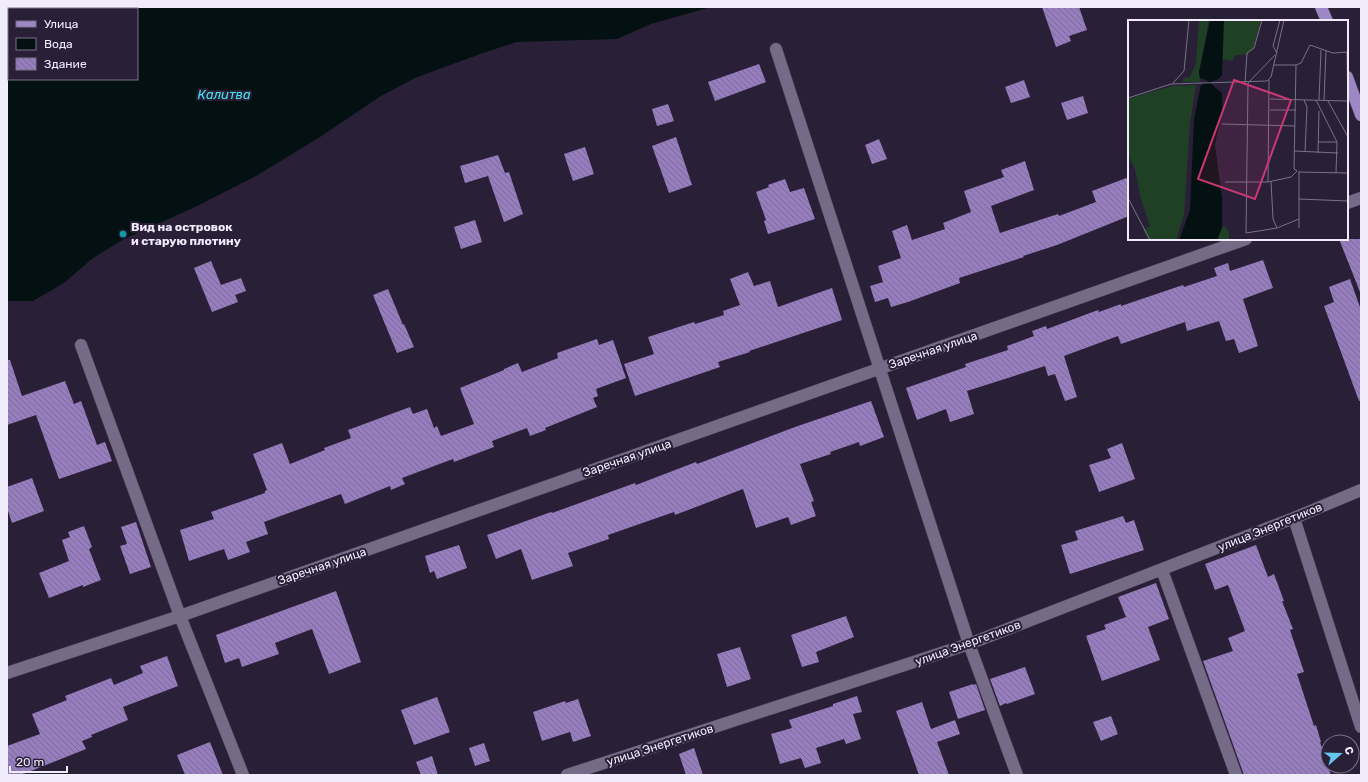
<svg xmlns="http://www.w3.org/2000/svg" width="1368" height="782" viewBox="0 0 1368 782" font-family="Rubik,sans-serif">
  <defs>
    <pattern id="building-back-hatch" width="6" height="6" patternUnits="userSpaceOnUse"><rect width="6" height="6" fill="#967dbe"/><path d="M-1 5l2 2M0 0l6 6M5-1l2 2" fill="none" stroke="#7b6a96"/></pattern>
  </defs>
  <rect width="100%" height="100%" fill="#292038"/>
  <!-- water -->
  <path fill="#041112" fill-rule="evenodd" d="M7,7H711L651,24L617,39L517,42L483,53L415,78L381,96L320,137L256,176L193,208L124,239L93,258L64,283L33,301H7ZM9,9H137V79H9Z"/>
  <!-- building -->
  <path fill="url(#building-back-hatch)" d="M1042,7H1079L1087,30L1069,36L1071,41L1056,47Z
    M759,64L766,82L715,101L708,82Z
    M1024,80L1030,97L1011,103L1005,87Z
    M1083,96L1088,113L1067,120L1061,103Z
    M668,104L674,121L657,126L652,109Z
    M676,137L692,185L669,193L652,146Z
    M879,139L887,159L872,164L865,145Z
    M585,147L594,174L573,181L564,154Z
    M498,155L505,173L509,172L523,214L504,222L488,176L465,183L460,166Z
    M1025,161L1034,190L991,206L1000,233L1058,214L1059,216L1096,202L1092,191L1129,177V216L1057,245L1023,256L1024,257L959,278L960,283L908,302L891,307L888,298L875,302L870,286L883,282L878,266L901,258L892,231L907,225L912,240L945,229L943,223L971,212L964,191L1004,177L1001,170Z
    M785,179L790,192L804,188L815,219L768,234L764,221L766,220L756,192L769,187L768,185Z
    M475,220L482,242L461,249L454,227Z
    M1339,239H1361V292H1360Z
    M1263,260L1273,288L1243,299L1258,346L1239,353L1234,339L1226,341L1219,321L1187,331L1185,322L1121,344L1118,336L1064,356L1077,397L1065,401L1055,374L1048,376L1045,366L967,391L974,414L950,422L946,409L917,420L906,388L966,367L965,364L1008,350L1007,346L1034,336L1032,331L1046,326L1047,329L1098,310L1099,312L1121,304V306L1183,285L1184,287L1217,276L1214,268L1228,263L1230,271Z
    M211,261L221,285L241,278L246,291L235,295L238,302L212,312L194,268Z
    M748,272L754,286L770,281L778,307L832,288L842,320L749,351L750,352L718,362L720,367L635,396L624,364L654,354L648,337L694,322L695,324L724,315L723,311L740,305L730,279Z
    M1350,279L1361,310V400L1359,401L1324,306L1334,302L1329,287Z
    M388,289L403,325L404,324L414,347L397,353L373,295Z
    M597,339L599,345L613,340L626,378L596,389L598,396L593,398L597,407L545,428L546,430L530,436L527,428L492,441L494,447L454,462L453,459L402,478L405,484L391,490L390,486L345,504L341,494L264,522L268,534L246,542L250,552L228,560L224,549L189,561L180,530L214,519L211,512L265,493V491L267,490L253,454L282,443L290,464L325,450L324,448L351,438L348,430L410,407L413,414L427,409L434,428L437,426L441,436L474,424L460,388L504,370V369L518,363L522,372L558,358L557,353Z
    M7,360H10L22,396L65,381L74,404L81,401L97,445L105,442L112,461L59,479L36,415L7,425Z
    M871,401L884,437L860,446L859,442L830,452L831,454L800,464L814,501L811,502L816,516L791,525L788,517L756,528L743,489L675,515L674,512L608,535L609,539L568,553L573,566L532,580L521,549L496,559L487,535L551,512L552,513L635,483L636,485L696,462L697,464L795,427Z
    M1122,443L1135,479L1099,492L1089,465L1111,458L1107,449Z
    M32,478L44,511L12,523L7,508V487Z
    M1123,516L1126,523L1134,520L1144,550L1070,574L1061,545L1078,540L1075,531Z
    M136,522L151,567L130,574L120,546L127,544L121,527Z
    M84,526L92,547L89,549L101,580L83,587V585L49,598L39,573L69,561L62,540L70,537L68,532Z
    M459,545L467,568L437,579L434,571L430,573L425,556Z
    M1256,545L1268,577L1274,574L1284,601H1282L1293,629L1290,630L1304,672L1297,674L1314,726L1316,725L1321,742H1320L1331,775H1244L1203,661L1233,651L1228,638L1245,631L1228,585L1215,590L1205,564Z
    M1156,583L1169,619L1148,627L1160,660L1102,681L1086,636L1106,629L1104,625L1126,617L1118,597Z
    M336,591L361,662L329,674L312,629L275,643L279,654L242,667L239,658L225,663L216,635Z
    M846,616L854,637L816,652L819,662L802,667L791,635Z
    M740,647L751,679L727,687L717,654Z
    M167,656L178,686L123,707L128,720L91,735L92,737L82,741L86,749L21,775H7V746L40,734L32,714L67,700L65,696L111,678L114,685L143,673L140,666Z
    M1025,667L1035,694L1007,704L1006,703L1000,706L990,679Z
    M973,684L974,685L976,684L985,710L958,719L949,692Z
    M857,696L862,712L853,714L861,739L846,744L844,739L816,748L821,763L805,768L801,758L780,764L771,734L792,728L789,720L833,706V704Z
    M437,697L450,732L414,745L401,710Z
    M578,699L591,736L573,742L570,732L542,741L533,712L565,701L566,703Z
    M922,702L931,729L955,720L960,734L937,742L949,775H919L896,711Z
    M1111,716L1118,734L1101,741L1093,722Z
    M210,742L223,775H185L177,755Z
    M484,743L490,761L475,766L469,748Z
    M694,748L703,775H686L679,754Z
    M432,756L438,775H421L416,762Z"/>
  <g fill="none" stroke-linecap="round" stroke-linejoin="round">
    <!-- minor casing -->
    <g stroke="#433b50" stroke-width="13">
      <path id="minor" d="M776,49L969,644L1017,775
        M1347,203L1361,198
        M81,345L180,616L243,775
        M1294,518L1361,727
        M1162,570L1236,775
        M7,673L180,616L1246,239
        M567,775L969,644L1294,518L1361,490"/>
    </g>
    <!-- major casing -->
    <g stroke="#433b50" stroke-width="13">
      <path id="major" d="M1321,7L1327,21
        M1347,77L1361,115"/>
    </g>
    <!-- minor -->
    <use href="#minor" stroke="#756b87" stroke-width="12"/>
    <!-- major -->
    <use href="#major" stroke="#9e87c5" stroke-width="12"/>
  </g>
  <!-- markers -->
  <circle fill="#0f9aa8" stroke="#292038" stroke-width="1.5" cx="123" cy="234" r="4"/>
  <g text-anchor="middle" dominant-baseline="central" stroke-width="4" stroke-linejoin="round" paint-order="stroke">
    <!-- poi labels -->
    <g font-size="12" font-weight="bold" fill="#f1ecfc" stroke="#292038" text-anchor="start">
      <text x="131" y="227">Вид на островок<tspan x="131" dy="14">и старую плотину</tspan></text>
    </g>
    <!-- street labels -->
    <g font-size="12" fill="#f1ecfc" stroke="#292038">
      <text transform="translate(933 350) rotate(-19)">Заречная улица</text>
      <text transform="translate(627 458) rotate(-19)">Заречная улица</text>
      <text transform="translate(1270 527) rotate(-22)">улица Энергетиков</text>
      <text transform="translate(322 566) rotate(-19)">Заречная улица</text>
      <text transform="translate(968 643) rotate(-20)">улица Энергетиков</text>
      <text transform="translate(660 745) rotate(-18)">улица Энергетиков</text>
    </g>
    <!-- water labels -->
    <g font-size="13" font-style="italic" fill="#41e1f1" stroke="#292038">
      <text x="224" y="94">Калитва</text>
    </g>
  </g>
  <!-- overview -->
  <g transform="translate(1128 20)">
    <rect width="220" height="220" fill="#292038"/>
    <path d="M71,0H81L71,52L72,62H55V58L62,57L68,43ZM94,207H98L101,214V220H89Z" fill="#204025"/>
    <path d="M95,0H133L125,29L119,35H107L104,41L93,39ZM68,65L62,103L56,195L48,220H21L15,210L22,206L13,179L7,149L0,135V79L43,66Z" fill="#204025"/>
    <path d="M82,0H96L94,55L89,60L84,61L83,64L94,73V90L87,125L94,178V208L89,220H51L62,190L66,100L72,69L73,65L81,61L72,58L71,52Z" fill="#041112"/>
    <path fill="none" stroke="#797286" stroke-width="1" d="M219,32L220,87M149,33L145,26L152,0M146,45H168L173,43L182,25L205,33L220,32M168,45L166,149L169,151M45,63L56,51L61,0M117,63L119,33L126,28L134,0M120,63L118,213L149,208L171,199M120,63L147,35M0,78L43,64L139,61L143,57L156,0M142,79L219,81M176,80L179,87L177,132M188,80L209,122L208,153M191,80L193,30M196,80L198,31M200,81L220,117M142,90H168M94,104L167,106M190,122H209M166,131L210,133M190,133L191,91M170,152L220,153M143,161L145,199L149,208M97,162H140L163,157L169,151M140,162L141,60M0,178L22,220M171,179L220,181M171,208V152"/>
    <path fill="#c93873" fill-opacity="0.15" stroke="#c93873" stroke-width="2" d="M106,60L163,80L127,179L70,159Z"/>
    <rect width="220" height="220" fill="none" stroke="#f1ecfc" stroke-width="2"/>
  </g>
  <!-- border -->
  <rect width="1368" height="782" fill="none" stroke="#f1ecfc" stroke-width="16"/>
  <!-- legend -->
  <rect x="8" y="8" width="130" height="72" fill="#292038" stroke="#797286"/>
  <rect x="16" y="21" width="20" height="6" fill="#9e87c5" stroke="#797286"/>
  <text x="44" y="28" font-size="12" fill="#f1ecfc">Улица</text>
  <rect x="16" y="38" width="20" height="12" fill="#041112" stroke="#797286"/>
  <text x="44" y="48" font-size="12" fill="#f1ecfc">Вода</text>
  <rect x="16" y="58" width="20" height="12" fill="url(#building-back-hatch)" stroke="#797286"/>
  <text x="44" y="68" font-size="12" fill="#f1ecfc">Здание</text>
  <!-- north arrow -->
  <g transform="translate(1340 754) rotate(70)"><circle r="19" fill="#292038" stroke="#797286"/>
  <path d="M0-3L7 15L0 10L-7 15Z" fill="#65c5ee"/>
  <text y="-6" font-size="11" font-weight="bold" text-anchor="middle" fill="#f1ecfc">С</text>
  </g>
  <!-- scale -->
  <path d="M10 766v6h57v-6" fill="none" stroke="#f1ecfc" stroke-width="2"/>
  <text x="16" y="766" font-size="12" fill="#f1ecfc" stroke="#292038" stroke-width="3" paint-order="stroke">20 m</text>
</svg>
